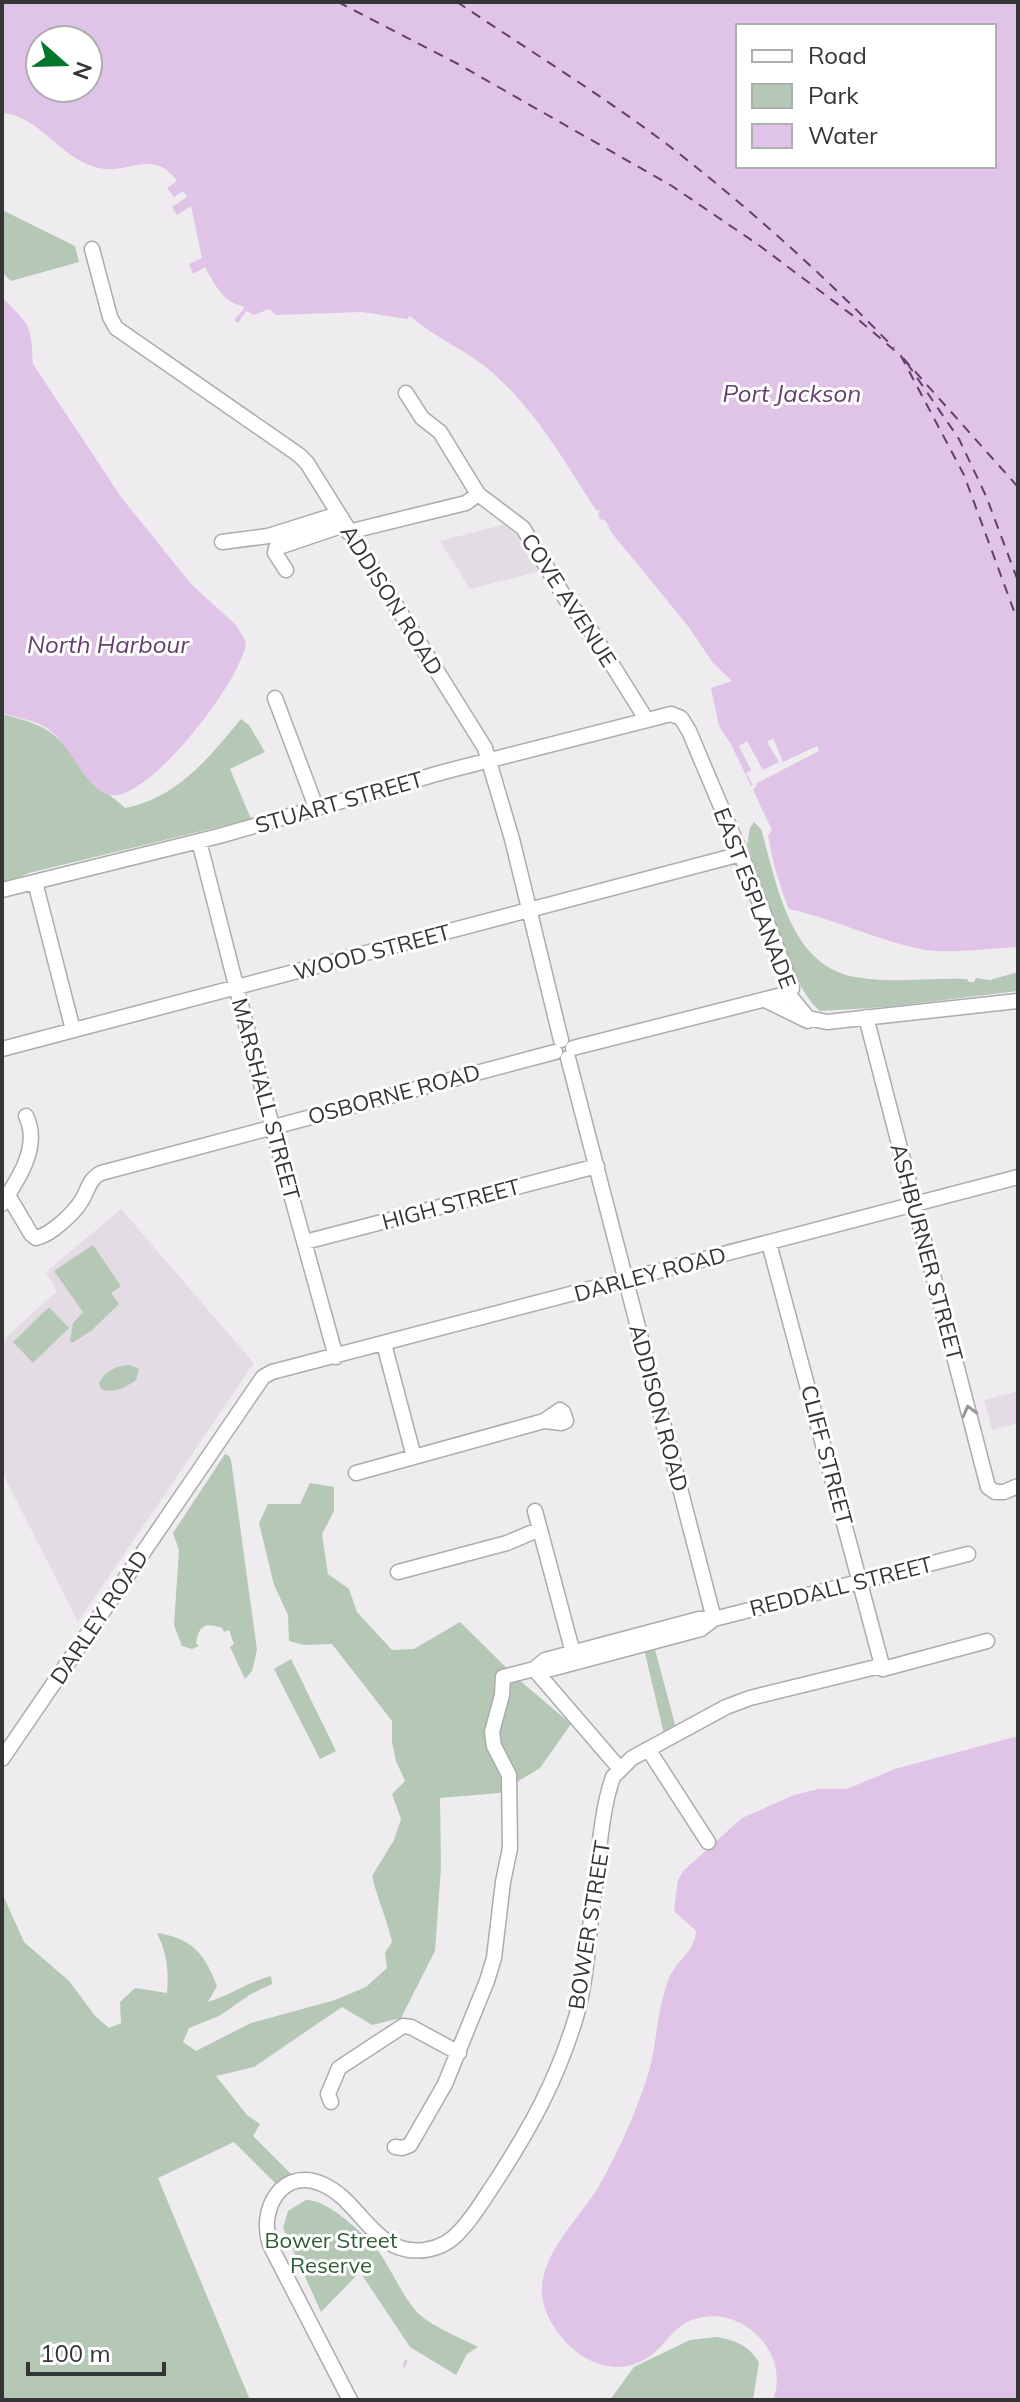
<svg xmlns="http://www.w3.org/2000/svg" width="1020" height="2402" viewBox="0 0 1020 2402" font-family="Mulish,sans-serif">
  <rect width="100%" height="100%" fill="#eeecef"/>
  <!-- built -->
  <path fill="#e4dce5" d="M506,524L517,536L538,572L470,589L440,541Z
    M121,1209L254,1363L78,1622L2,1472V1341L57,1291L46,1272Z
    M1018,1391V1423L992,1430L984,1400Z"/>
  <!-- green -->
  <path fill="#b4c8b5" d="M2,210L75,246L79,262L11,281L2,272Z
    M2,714C33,723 46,724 68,749C76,757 78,768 86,776C97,789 112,795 125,808C177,798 209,758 241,719L249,725L265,752L230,769L251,819L29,873L2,884Z
    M754,822L761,829C777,883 789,965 855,977C892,984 930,977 967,979L969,982H974L976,978L990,980L1018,972V991L887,1007L820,1011C788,984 763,886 747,845L750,828Z
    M93,1245L121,1286L111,1293L119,1304L91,1331L72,1343L70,1341L73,1323L83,1312L54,1271Z
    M49,1307L69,1328L33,1363L13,1342Z
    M130,1365L139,1369L136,1380C125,1388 113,1394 101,1389L99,1383C105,1371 117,1365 130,1365Z
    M225,1454L229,1456L231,1460L257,1650L252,1671L245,1679L230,1647L234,1644L229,1630L224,1632L222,1628C205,1622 199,1625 196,1643L199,1646L192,1649L182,1646L174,1625L179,1550L173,1533Z
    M310,1483L334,1487V1511L322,1534L328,1574L349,1589L357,1612L392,1650L414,1649L460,1622L518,1679L571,1724L540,1768L499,1793L440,1798L441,1867L435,1951L401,2018L372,2025L342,2007L254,2067L216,2076L247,2115L260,2124L253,2136L292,2175L276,2184L234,2142L158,2178L250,2400H2V1893L24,1942L69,1981L96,2017L109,2028L121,2023L120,2002L135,1988L167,1993C169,1970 167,1954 157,1933C192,1938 205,1954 217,1986L208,2002C231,1995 248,1982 271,1976L272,1984L251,1994L219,2016L189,2028L183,2042L196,2051L251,2023L335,2000L366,1987L387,1968L385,1953L392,1942C387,1919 377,1898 372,1876L394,1840L401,1819L392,1794L405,1781L396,1761L392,1742V1721L332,1644L304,1645L289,1641L288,1615L274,1585L259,1523L268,1504H300Z
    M654,1646L676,1728L664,1734L644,1649Z
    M291,1659L336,1751L320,1759L274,1669Z
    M306,2200C328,2199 365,2235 379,2252C391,2269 405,2301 419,2314C433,2327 461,2338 478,2347L467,2354L456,2375L410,2347L360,2272L321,2312L283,2228L288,2211Z
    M716,2337C735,2340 748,2345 759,2362L753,2400H610L634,2367L690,2340Z"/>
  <!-- water -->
  <path fill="#e0c4e7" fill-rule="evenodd" d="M2,2H1018V947C992,948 950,954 925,950C878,941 835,919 789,909C779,885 773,862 768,836L772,830L731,744L719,726L711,688L732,681L713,663L688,626L611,532L606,521L600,519L598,514L600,511L596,510C563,459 534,407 487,368C463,349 431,335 410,316L407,319L362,312L276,315L269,309L254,315L246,311L238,323L234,320L244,309L243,306C225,304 213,283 205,267L193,274L189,264L202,258L191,206L177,215L172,207L187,197L183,191L174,197L167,188L177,181C157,154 139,167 113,169C67,172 45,116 2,113ZM738,26H994V166H738ZM40,40H88V88H40Z
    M2,297C31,327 31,323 33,364L121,497L191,584L236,625L246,642C244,677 149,803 109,795C86,790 71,745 48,729C36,720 16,718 2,713Z
    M1018,1736V2400H773C791,2352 741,2304 695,2319C675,2325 668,2341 654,2353C614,2386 565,2355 547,2314C526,2265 576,2225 599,2186C617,2154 634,2117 646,2081C657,2049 656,2013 668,1981C675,1960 695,1953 696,1931L674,1911L678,1880L683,1871L742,1818L794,1795L818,1789H847L895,1769Z"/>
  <!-- pier -->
  <path fill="#eeecef" d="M773,738L783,762L817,746L819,751L757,783L755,788L748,792L747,789L753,785L746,773L751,770L739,746L747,741L763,770L779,762L767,742Z"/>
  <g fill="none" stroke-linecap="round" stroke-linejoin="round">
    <!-- stream -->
    <path stroke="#e0c4e7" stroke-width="3" d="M404,2366L406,2361"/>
    <!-- ferry -->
    <path stroke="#633f6d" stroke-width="2" stroke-dasharray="10 8" stroke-linecap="butt" d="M338,2L458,64L672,186L760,246L860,321L901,356L964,475L1018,622
      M457,2C527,49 600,94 668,145C748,207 823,274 894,348
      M903,358L1018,487
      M907,363L959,439L986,496L1018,581"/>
    <!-- minor casing -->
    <g stroke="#adabad" stroke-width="17">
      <path id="minor" d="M92,249L110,317L116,328L299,455L307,463L485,748L512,839L561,1040
        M478,494L523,528L567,601L588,626L646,719
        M348,532L466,503L478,494L440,432L422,418L406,393
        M222,542L268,536L338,514
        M286,570L275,553L276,548L344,525
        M275,698L316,807
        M199,841L272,1126L336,1357
        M35,882L73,1030
        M2,890L219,836L447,771L671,714L681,718L689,731L741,854L792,988L789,995L808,1018L827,1022L1018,1001
        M765,1000L808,1021
        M866,1017L988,1487L995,1492H1004L1018,1486
        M573,1048L782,995H789
        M2,1049L741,854
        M568,1058L714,1619
        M8,1195L31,1234L36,1238C51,1235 74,1213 82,1200C88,1190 89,1179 101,1173L555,1052
        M2,1204C18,1180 41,1146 26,1116
        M305,1242L597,1166
        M769,1243L883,1669
        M384,1344L414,1457
        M356,1473L544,1421L560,1410L563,1412L566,1421L562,1423L544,1421
        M535,1511L573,1653
        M398,1572L507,1543L540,1529
        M534,1669L545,1660L699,1619H714L968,1554
        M534,1669L620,1769
        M648,1749L708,1842
        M2,1759L263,1377L272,1372L1018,1177
        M331,2102L328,2094L339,2068L403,2026L411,2027L459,2053
        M395,2147L402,2148L410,2145L445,2084L487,1981L494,1958L503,1882L510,1848L509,1775L494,1746L492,1732L502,1695L503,1677L534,1669H551L701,1629L714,1619
        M350,2400L270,2245C258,2209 282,2167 322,2184C362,2201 373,2256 425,2250C439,2248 451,2242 461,2230C475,2215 485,2197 496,2181C531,2127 557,2080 576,2017C586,1983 588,1945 592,1909C598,1871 600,1812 613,1777L632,1758L726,1707L750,1698L876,1667L883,1669L987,1641"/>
    </g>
    <!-- minor -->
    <use href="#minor" stroke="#fff" stroke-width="14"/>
  </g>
  <!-- one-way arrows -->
  <defs><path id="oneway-chevron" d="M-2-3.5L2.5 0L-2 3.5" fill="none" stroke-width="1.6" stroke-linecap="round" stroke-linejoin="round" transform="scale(2)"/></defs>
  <use stroke="#9a9a9a" href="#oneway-chevron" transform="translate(969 1411) rotate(-105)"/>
  <g text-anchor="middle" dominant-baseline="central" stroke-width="6" stroke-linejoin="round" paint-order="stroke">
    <!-- street labels -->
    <g font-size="22" fill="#363536" stroke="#fff">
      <text transform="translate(392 600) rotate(58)">ADDISON ROAD</text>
      <text transform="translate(569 600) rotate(57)">COVE AVENUE</text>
      <text transform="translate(339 802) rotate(-16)">STUART STREET</text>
      <text transform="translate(755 898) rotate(69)">EAST ESPLANADE</text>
      <text transform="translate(372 952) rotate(-15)">WOOD STREET</text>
      <text transform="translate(394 1094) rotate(-15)">OSBORNE ROAD</text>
      <text transform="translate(266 1099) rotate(75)">MARSHALL STREET</text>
      <text transform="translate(451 1204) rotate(-15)">HIGH STREET</text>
      <text transform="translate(927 1252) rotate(75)">ASHBURNER STREET</text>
      <text transform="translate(650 1274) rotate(-15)">DARLEY ROAD</text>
      <text transform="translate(659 1408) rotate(75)">ADDISON ROAD</text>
      <text transform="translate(827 1455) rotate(75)">CLIFF STREET</text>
      <text transform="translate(841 1586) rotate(-14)">REDDALL STREET</text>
      <text transform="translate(99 1617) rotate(-56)">DARLEY ROAD</text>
      <text transform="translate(589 1925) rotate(-81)">BOWER STREET</text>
    </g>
    <!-- park labels -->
    <g font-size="22" fill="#2b5c33" stroke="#fff">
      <text x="331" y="2240">Bower Street<tspan x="331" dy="25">Reserve</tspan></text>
    </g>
    <!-- water labels -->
    <g font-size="24" font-style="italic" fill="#633f6d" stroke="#fff">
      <text x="792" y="393">Port Jackson</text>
      <text x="108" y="644">North Harbour</text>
    </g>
  </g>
  <!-- border -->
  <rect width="1020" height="2402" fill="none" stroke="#363536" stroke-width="8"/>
  <!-- legend -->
  <rect x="736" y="24" width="260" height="144" fill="#ffffff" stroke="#afaeaf" stroke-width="2"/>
  <rect x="752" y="50" width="40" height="12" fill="#ffffff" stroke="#afaeaf" stroke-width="2"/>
  <text x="808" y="64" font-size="24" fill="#363536">Road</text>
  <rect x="752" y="84" width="40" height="24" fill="#b4c8b5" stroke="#afaeaf" stroke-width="2"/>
  <text x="808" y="104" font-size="24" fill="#363536">Park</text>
  <rect x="752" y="124" width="40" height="24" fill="#e0c4e7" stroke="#afaeaf" stroke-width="2"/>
  <text x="808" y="144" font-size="24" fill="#363536">Water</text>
  <!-- north arrow -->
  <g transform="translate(64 64) rotate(110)"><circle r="38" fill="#ffffff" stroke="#afaeaf" stroke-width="2"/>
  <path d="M0-6L14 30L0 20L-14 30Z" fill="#03772b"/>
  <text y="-12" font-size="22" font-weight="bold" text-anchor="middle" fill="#363536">N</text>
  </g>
  <!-- scale -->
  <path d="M28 2362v12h136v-12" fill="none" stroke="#363536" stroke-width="4"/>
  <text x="40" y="2362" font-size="24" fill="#363536" stroke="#ffffff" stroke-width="6" paint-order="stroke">100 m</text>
</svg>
